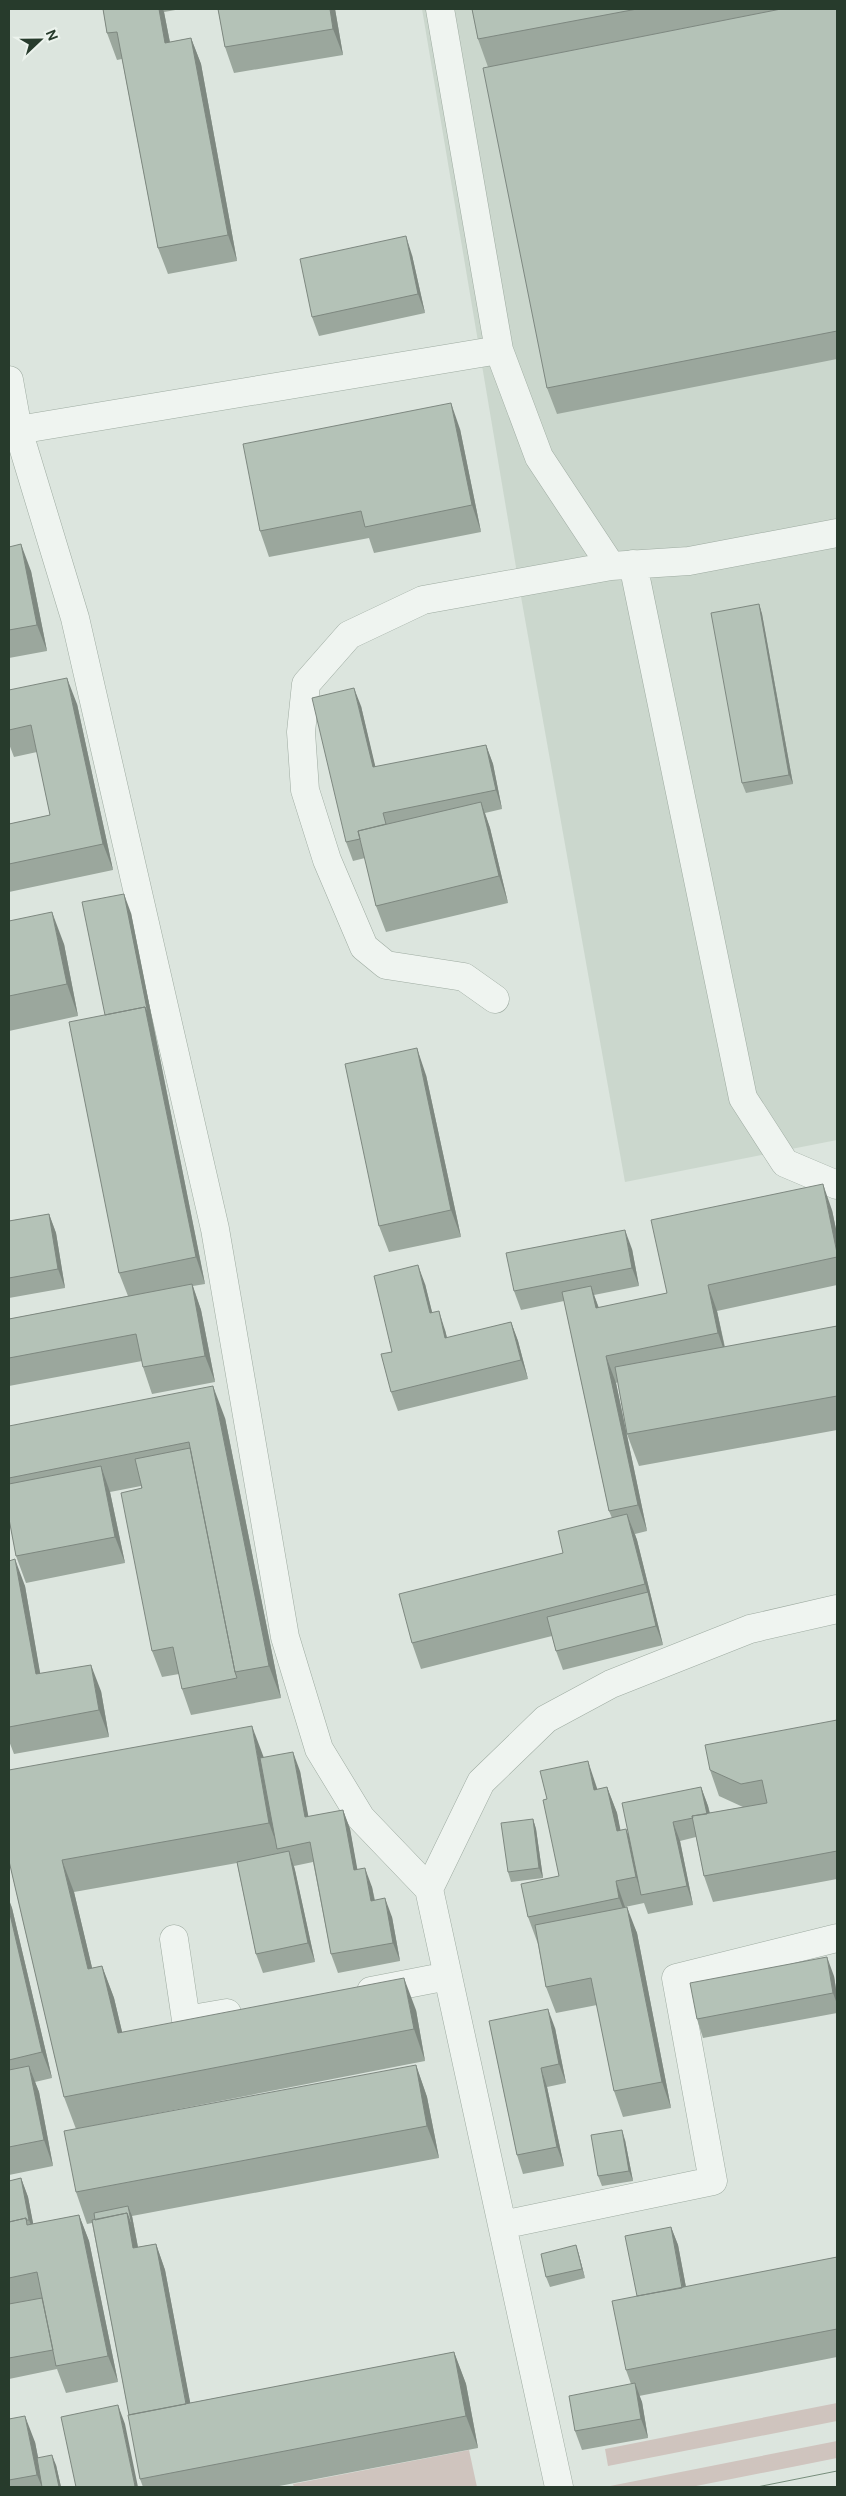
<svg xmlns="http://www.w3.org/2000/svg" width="846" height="2496" viewBox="0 0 846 2496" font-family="'DM Sans',sans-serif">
  <rect width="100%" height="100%" fill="#dce5de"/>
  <!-- built -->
  <path fill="#cbd7cd" d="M422,9H837V1140L625,1182L520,591Z"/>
  <!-- green -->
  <path fill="#cfc4be" d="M837,2403V2421L608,2466L605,2449Z
    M837,2441V2458L691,2487H605Z
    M469,2450L477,2487H294L293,2484Z"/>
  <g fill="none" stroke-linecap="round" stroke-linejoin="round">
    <!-- minor casing -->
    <g stroke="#9eaba1" stroke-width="29">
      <path id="minor" d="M440,9L499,350L539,457L611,566L689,561L837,533
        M9,380L18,430L75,618L215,1229L285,1637L319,1749L361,1818L429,1889L559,2487
        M18,430L499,350
        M633,564L743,1098L785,1163L837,1185
        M495,999L464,977L386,965L364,947L327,860L305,790L301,732L306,684L349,635L423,600L611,566
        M429,1889L481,1782L546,1719L611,1684L750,1629L837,1609
        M174,1939L186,2020L227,2013
        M371,1991L448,1976
        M502,2225L713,2181L676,1978L837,1938"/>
    </g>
    <!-- minor -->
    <use href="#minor" stroke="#eff4f0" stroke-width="28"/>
    <!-- tram -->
    <path stroke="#778e7c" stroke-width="1" d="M757,2487L837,2471"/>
  </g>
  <!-- wall -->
  <path fill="#9ba79d" d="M103,9H181L164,12L170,42L191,38L201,64L237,261L168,274L158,248L122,59L117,60L107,33Z
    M218,9H335L343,55L234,73L225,47Z
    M472,9H837V359L557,414L547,388L488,67L478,39Z
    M412,255L425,313L319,336L312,317Z
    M460,429L481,532L374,553L369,538L269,557L260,531Z
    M9,547L31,571L47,651L9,658Z
    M759,604L762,614L793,784L746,793L742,783Z
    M9,690L77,704L113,870L9,892V824L50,815L37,752L14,757L9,744Z
    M361,706L375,767L486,745L493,764L502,809L485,813L490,828L508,903L386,932L376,906L365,858L353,861L346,842Z
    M131,913L205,1284L193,1286L201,1310L215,1382L152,1394L143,1367L142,1361L9,1386V1319L128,1296L119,1273L105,1015Z
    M9,921L64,944L78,1016L9,1031Z
    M426,1075L461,1237L389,1252L379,1226Z
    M832,1210L837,1234V1285L717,1311L725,1347L837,1326V1430L639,1466L627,1434L618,1382L616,1383L647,1531L635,1534L637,1540L663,1645L563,1670L556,1651L552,1636L421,1669L412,1643L563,1553L612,1518L609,1511L564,1301L521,1310L514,1291L632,1249L639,1286L594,1295L599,1308L667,1293Z
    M49,1214L56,1233L65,1288L9,1298V1221Z
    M425,1284L432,1312L445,1330L447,1338L511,1322L518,1341L528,1379L398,1411L391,1392L392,1352Z
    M225,1418L281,1698L191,1715L182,1689L179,1674L162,1677L152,1651L141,1486L110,1492L125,1563L26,1583L16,1556L9,1519V1426Z
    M9,1561L25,1586L40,1674L101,1691L109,1737L14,1754L9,1741Z
    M837,1720V1879L713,1902L704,1876L696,1837L680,1841L693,1905L648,1914L644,1903L625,1907L637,1933L671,2108L623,2117L614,2091L597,2005L556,2013L546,1987L538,1944L528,1917L559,1876L598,1789L607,1787L617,1813L620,1830L626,1829L628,1835L701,1787L708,1806L710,1813L743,1807L719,1796L710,1770Z
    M264,1758L300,1771L308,1817L343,1810L350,1829L357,1870L372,1887L375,1900L392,1917L400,1961L338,1973L331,1954L313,1862L294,1866L315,1962L263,1973L256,1954L237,1863L74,1892L92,1968L102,1966L114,1998L122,2032L416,2010L425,2061L76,2129L64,2097L9,1861Z
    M533,1819L536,1829L543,1878L511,1882L508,1872Z
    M9,1900L12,1908L52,2078L35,2082L39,2092L53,2166L9,2175Z
    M834,1976L837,1996V2013L703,2038L697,2019Z
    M489,2021L555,2028L566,2083L547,2087L564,2166L523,2174L517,2155Z
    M416,2065L427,2097L439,2158L132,2216L138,2247L156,2244L165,2270L190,2403L454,2352L466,2384L478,2448L274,2487H143L140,2479L129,2415L92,2223L87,2224L76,2192Z
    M625,2140L633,2181L602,2186L598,2176Z
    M21,2178L28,2197L33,2224L79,2215L89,2241L118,2382L66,2393L57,2369L9,2379V2181Z
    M671,2227L678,2245L686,2287L837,2257V2357L639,2396L642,2402L648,2438L582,2450L575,2431L631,2384L626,2370L637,2296Z
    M576,2245L579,2255L585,2278L550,2287L546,2277Z
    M9,2419L35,2442L38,2458L56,2465L61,2487H9Z"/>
  <!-- shaded-wall -->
  <path fill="#7e8880" d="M159,9H163L164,12L175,69L165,43Z
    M330,9H335L343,55L333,29Z
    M191,38L201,64L237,261L228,235Z
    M406,236L412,255L425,313L418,294Z
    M451,403L460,429L481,532L472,505Z
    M21,544L31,571L47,651L37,625Z
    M759,604L762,614L793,784L789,775Z
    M67,678L77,704L113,870L103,844Z
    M354,688L361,706L380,786L373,767Z
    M486,745L493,764L502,809L496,790Z
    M481,802L490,828L508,903L499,876Z
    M124,894L131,913L205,1284L196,1257L145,1007Z
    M52,912L64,944L78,1016L67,984Z
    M417,1048L426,1075L461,1237L451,1210Z
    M823,1184L832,1210L837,1234V1253Z
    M49,1214L56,1233L65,1288L58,1269Z
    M625,1230L632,1249L639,1286L632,1268Z
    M418,1265L425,1284L437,1332L430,1313Z
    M192,1284L201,1310L215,1382L205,1356Z
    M708,1285L717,1311L727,1359L718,1333Z
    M591,1286L600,1312L596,1308Z
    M439,1311L445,1330L452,1357L445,1338Z
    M511,1322L518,1341L528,1379L521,1360Z
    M606,1356L616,1383L647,1531L638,1505Z
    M213,1386L225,1418L281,1698L269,1666Z
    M101,1466L110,1492L125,1563L115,1537Z
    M627,1514L637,1540L663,1645L656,1626Z
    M15,1559L25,1586L45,1701L36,1674Z
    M91,1665L101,1691L109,1737L99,1710Z
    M252,1726L264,1758L278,1848L269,1823Z
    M293,1752L300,1771L312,1836L305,1817Z
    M588,1761L597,1788L603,1816L594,1790Z
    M607,1787L617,1813L626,1857L617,1831Z
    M701,1787L708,1806L714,1834L707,1815Z
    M343,1810L350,1829L361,1889L354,1870Z
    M533,1819L536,1829L543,1878L539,1868Z
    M673,1822L680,1841L693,1905L687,1886Z
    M626,1829L636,1855L642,1895L636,1877Z
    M289,1851L295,1870L315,1962L308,1943Z
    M62,1860L74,1892L100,2001L88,1969Z
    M365,1868L372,1887L378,1920L371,1901Z
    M616,1881L625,1907L629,1925L619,1898Z
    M385,1898L392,1917L400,1961L393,1943Z
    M9,1900L12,1908L52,2078L42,2052L9,1910Z
    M627,1907L637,1933L671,2108L662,2082Z
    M827,1957L834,1976L837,1996V2004L833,1993Z
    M102,1966L114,1998L130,2065L118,2033Z
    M404,1978L416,2010L425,2061L414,2029Z
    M548,2009L555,2028L566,2083L559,2064Z
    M416,2065L427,2097L439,2158L427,2126Z
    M29,2066L39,2092L53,2166L44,2140Z
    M541,2068L547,2087L564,2166L557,2147Z
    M622,2130L625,2140L633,2181L629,2171Z
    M21,2178L28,2197L36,2238L29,2220Z
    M128,2206L132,2216L143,2274L133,2248L127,2213Z
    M79,2215L89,2241L118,2382L108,2356Z
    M671,2227L678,2245L691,2314L684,2295Z
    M156,2244L165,2270L196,2433L187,2407Z
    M576,2245L579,2255L585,2278L582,2269Z
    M454,2352L466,2384L478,2448L466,2416Z
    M635,2383L642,2402L648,2438L641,2419Z
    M118,2405L125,2424L138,2487H136L135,2486Z
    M25,2416L35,2442L44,2487H42L37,2475Z
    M52,2455L56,2465L61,2487H59Z"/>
  <!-- building -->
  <path fill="#b4c2b7" stroke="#7e8880" d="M103,9H159L165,43L191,38L228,235L158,248L117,32L107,33Z
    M218,9H330L333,29L225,47Z
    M472,9H637L478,39Z
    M781,9H837V331L547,388L483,68Z
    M406,236L418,294L312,317L300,259Z
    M451,403L472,505L365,527L361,511L260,531L243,444Z
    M21,544L37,625L9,630V547Z
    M759,604L789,775L742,783L711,613Z
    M67,678L103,844L9,864V824L50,815L31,725L9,730V690Z
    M354,688L373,767L486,745L496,790L383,813L386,824L358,831L360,839L346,842L312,698Z
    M481,802L499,876L376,906L358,831Z
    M124,894L148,1014L145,1007L105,1015L82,902Z
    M52,912L67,984L9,996V921Z
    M145,1007L196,1257L119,1273L69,1022Z
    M417,1048L451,1210L379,1226L345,1064Z
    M823,1184L837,1253V1257L708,1285L718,1333L606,1356L638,1505L609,1511L562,1292L591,1286L596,1308L667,1293L651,1220Z
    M49,1214L58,1269L9,1278V1221Z
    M625,1230L632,1268L514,1291L506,1253Z
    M418,1265L430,1313L439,1311L445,1338L511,1322L521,1360L391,1392L381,1354L392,1352L374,1276Z
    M192,1284L205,1356L143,1367L136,1334L9,1358V1319Z
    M837,1326V1396L627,1434L615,1367Z
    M213,1386L269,1666L235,1672L189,1442L9,1478V1426Z
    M190,1448L235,1672L237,1678L182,1689L173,1647L152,1651L121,1493L142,1488L135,1459Z
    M101,1466L115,1537L16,1556L9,1519V1484Z
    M627,1514L645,1584L412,1643L399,1594L563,1553L558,1531Z
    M15,1559L36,1674L91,1665L99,1710L9,1727V1561Z
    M648,1592L656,1626L556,1651L547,1617Z
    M837,1720V1851L704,1876L692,1816L767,1803L762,1780L741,1784L710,1770L705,1745Z
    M252,1726L269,1823L62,1860L88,1969L102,1966L118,2033L404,1978L414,2029L64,2097L9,1861V1770Z
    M293,1752L305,1817L343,1810L354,1870L365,1868L371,1901L385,1898L393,1943L331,1954L310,1842L277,1849L260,1758Z
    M588,1761L594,1790L607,1787L617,1831L626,1829L636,1877L616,1881L619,1898L528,1917L521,1884L559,1876L543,1800L547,1799L540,1771Z
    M701,1787L707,1814L692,1816L693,1818L673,1822L687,1886L641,1895L622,1803Z
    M533,1819L539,1868L508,1872L501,1823Z
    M289,1851L308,1943L256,1954L237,1862Z
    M627,1907L662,2082L614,2091L591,1978L546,1987L535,1925Z
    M9,1910L42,2052L9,2060Z
    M827,1957L833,1993L697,2019L690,1983Z
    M548,2009L559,2064L541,2068L557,2147L517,2155L489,2021Z
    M416,2065L427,2126L76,2192L64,2131Z
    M29,2066L44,2140L9,2147V2070Z
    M622,2130L629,2171L598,2176L591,2135Z
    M21,2178L29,2220H26V2218L9,2222V2181Z
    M128,2206L133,2230L127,2213L95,2220L94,2213Z
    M127,2213L133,2248L156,2244L186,2404L129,2415L92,2220Z
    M79,2215L108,2356L56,2366L37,2272L9,2278V2222L26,2218L27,2225Z
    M671,2227L682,2288L637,2296L625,2236Z
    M576,2245L582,2269L546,2277L541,2254Z
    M837,2257V2329L626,2370L612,2301Z
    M42,2298L53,2350L9,2358V2304Z
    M454,2352L466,2416L140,2479L128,2415Z
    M635,2383L641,2419L575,2431L569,2396Z
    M118,2405L135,2486L132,2487H76L61,2417Z
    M25,2416L37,2475L9,2480V2419Z
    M52,2455L59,2487H42L37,2458Z"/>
  <!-- border -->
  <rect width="846" height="2496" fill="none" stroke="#273b2c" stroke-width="20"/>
  <!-- north arrow -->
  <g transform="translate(40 40) rotate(68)" stroke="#ecf3ed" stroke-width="4" paint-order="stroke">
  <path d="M0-4L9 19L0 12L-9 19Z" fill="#273b2c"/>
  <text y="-8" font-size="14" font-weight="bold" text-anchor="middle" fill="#273b2c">N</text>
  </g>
</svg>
